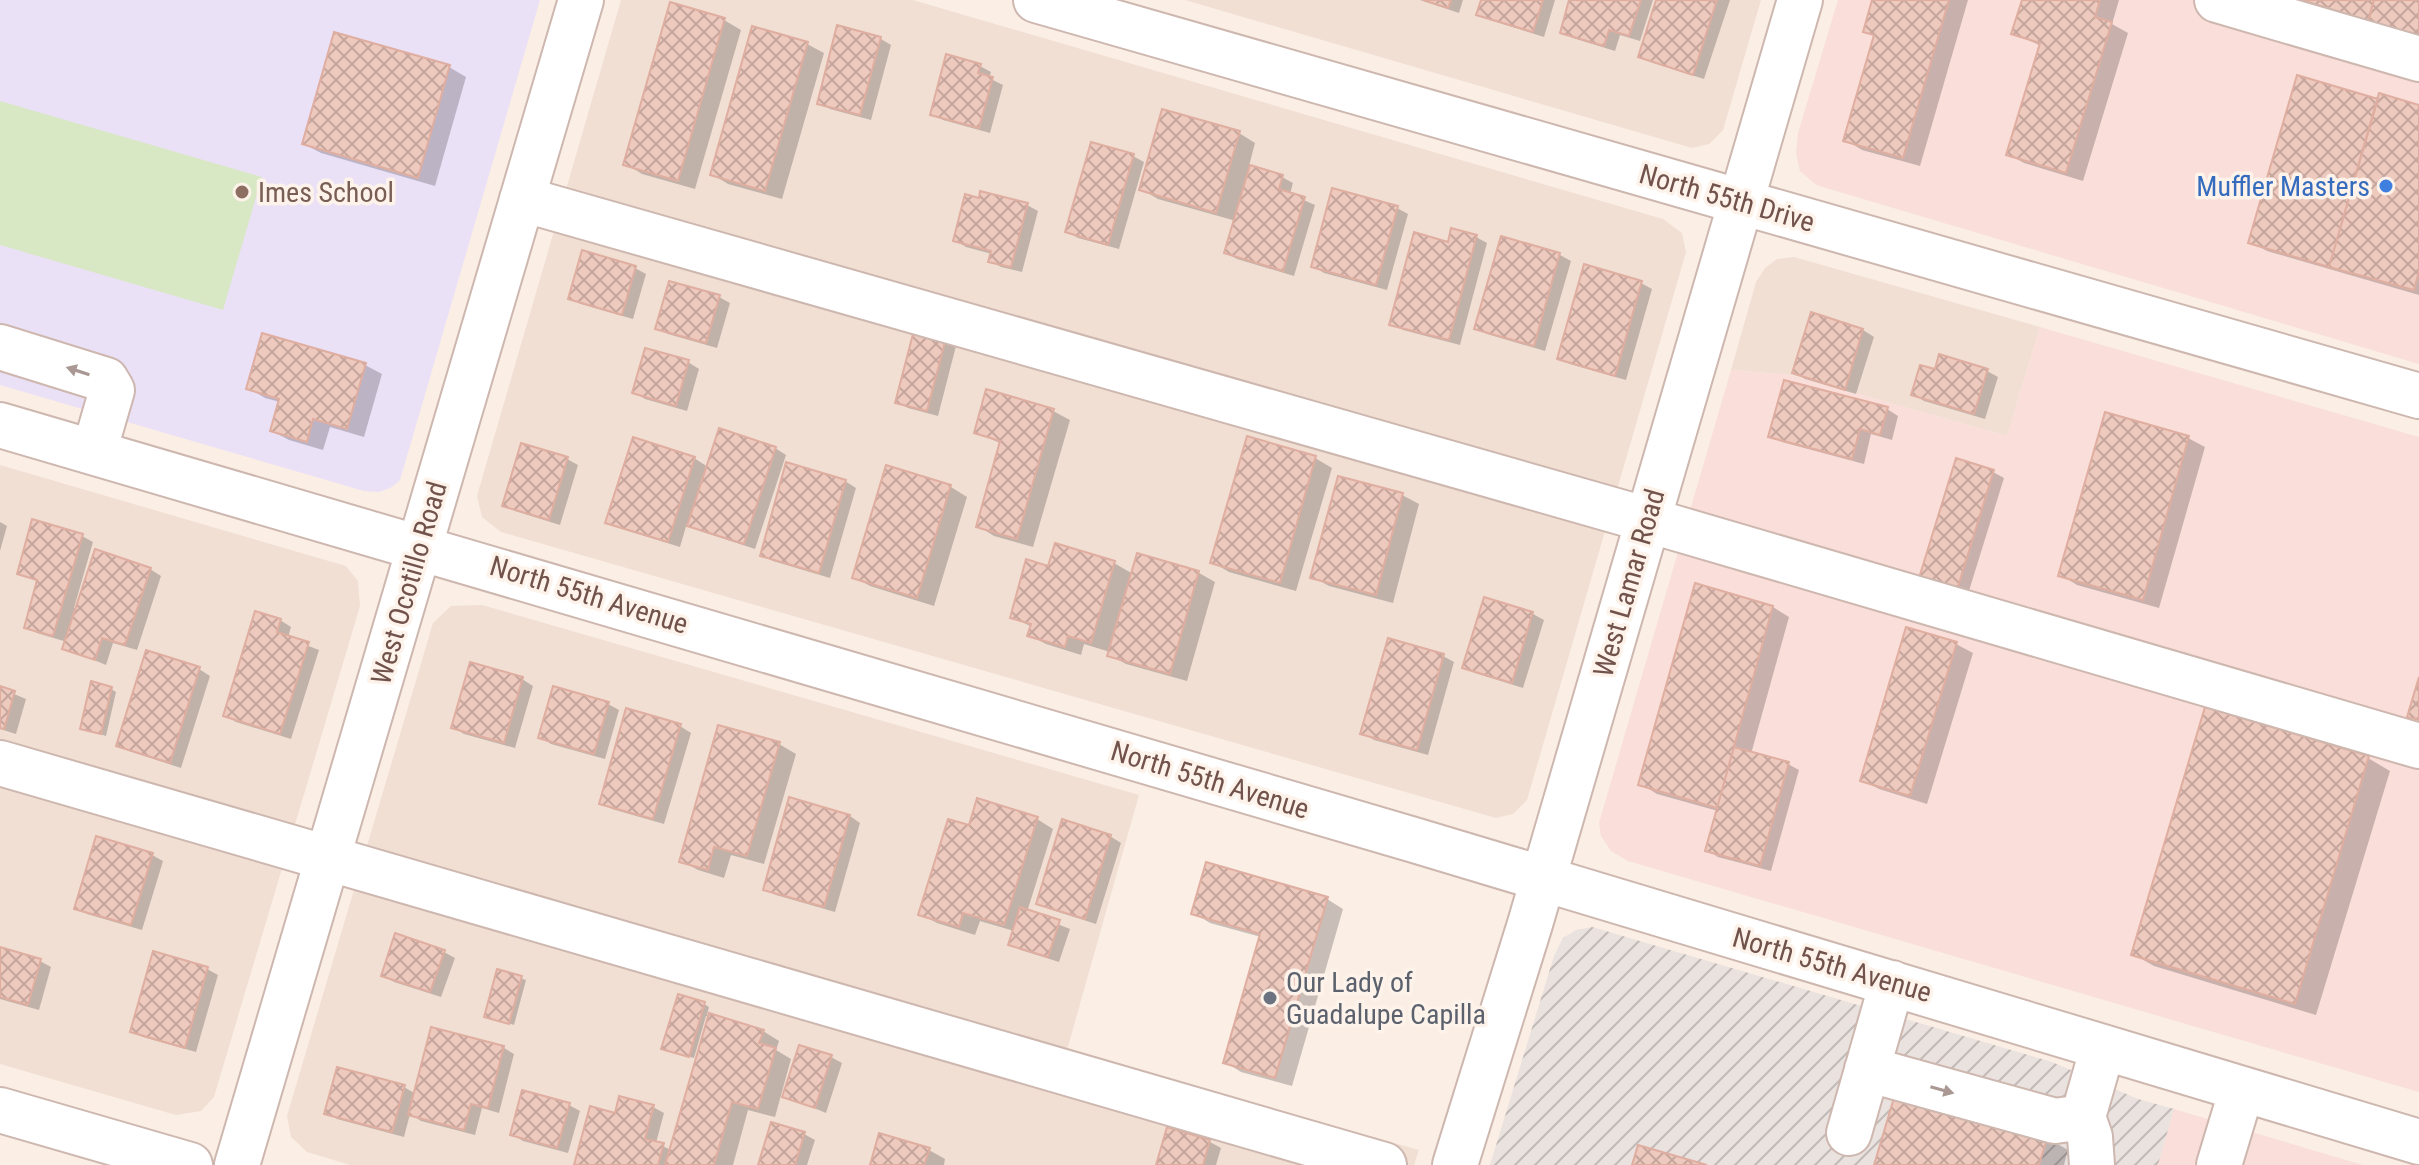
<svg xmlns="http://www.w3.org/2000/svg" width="2419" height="1165" viewBox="0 0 2419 1165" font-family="'Roboto Condensed',sans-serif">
  <defs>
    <pattern id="industrial-furrows" width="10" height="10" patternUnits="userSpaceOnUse" patternTransform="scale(2)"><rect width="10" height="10" fill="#eae2df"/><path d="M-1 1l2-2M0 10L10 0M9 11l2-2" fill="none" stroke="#c2bab7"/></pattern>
    <pattern id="building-cross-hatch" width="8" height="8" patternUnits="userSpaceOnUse" patternTransform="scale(2)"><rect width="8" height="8" fill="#eec9be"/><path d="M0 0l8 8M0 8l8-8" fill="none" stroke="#c5a69d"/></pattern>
  </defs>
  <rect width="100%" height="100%" fill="#faeee5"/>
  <!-- residential -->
  <path fill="#f1dfd4" d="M621,0H913L1663,219L1682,233L1686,252L1527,800L1513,814L1496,818L501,532L482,517L477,496Z
    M1185,0H1761L1723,130L1709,144L1692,148Z
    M1794,257L2040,327L2007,436L1791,375L1731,370L1756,282L1765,268L1777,259Z
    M0,465L346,566L358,581L360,606L214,1097L201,1111L176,1115L0,1064Z
    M482,605L1139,795L1067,1050L1419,1150L1414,1165H350L307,1152L291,1137L287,1116L433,623L451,606Z"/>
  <!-- commercial -->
  <path fill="#faded9" d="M1838,0H2419V364L1816,185L1800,171L1796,153L1798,133Z
    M2040,327L2419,437V1092L1628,861L1611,851L1601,836L1599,823L1731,370L1791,375L2007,436Z
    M2174,1109L2363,1165H2158Z"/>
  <!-- industrial -->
  <path fill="url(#industrial-furrows)" d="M1592,927L2052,1062L2138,1099L2174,1109L2158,1165H1490L1554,956L1563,938L1576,930Z"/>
  <!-- education -->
  <path fill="#ebe1f7" d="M0,0H540L405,463L400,480L392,487L379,492L364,491L0,385Z"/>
  <!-- green -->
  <path fill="#d8e7c4" d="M0,101L262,177L223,310L0,245Z"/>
  <!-- shadow -->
  <path fill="#0003" d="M1420,0H1463L1459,13Z
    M1483,0H1555L1544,37L1490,20L1479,14Z
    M1572,0H1653L1640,41L1620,35L1615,51L1573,38L1562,32Z
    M1658,0H1730L1704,79L1651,62L1640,56Z
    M1874,0H1968L1920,166L1862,150L1846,140L1876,37L1865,31Z
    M2024,0H2119L2112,24L2128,33L2083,181L2024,163L2008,154L2041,46L2014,33Z
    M2293,0H2419V39Z
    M724,20L741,30L695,189L642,174L626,164Z
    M839,28L881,39L891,45L871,120L830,109L819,103Z
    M807,44L824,53L782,199L728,184L712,174Z
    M980,66L991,72L989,78L1003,85L990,133L943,120L932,114Z
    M449,67L466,77L435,186L321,153L304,144Z
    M2419,107V295L2267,251L2251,242Z
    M1239,133L1255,143L1249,166L1282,177L1293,183L1290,194L1315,205L1294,276L1237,259L1226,253L1236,221L1158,199L1141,189Z
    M1133,156L1144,162L1119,249L1078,238L1067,231Z
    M980,201L1027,205L1038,211L1022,272L1001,267L990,261L992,254L966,247L955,240Z
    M1397,208L1408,214L1387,290L1324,273L1313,266Z
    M1476,237L1487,243L1460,345L1403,330L1392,324L1450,244Z
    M1502,239L1560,255L1571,261L1545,351L1487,334L1476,328Z
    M635,268L646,274L633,319L581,304L570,298Z
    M1641,283L1652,289L1626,380L1570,364L1559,358Z
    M719,297L730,303L717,348L668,334L657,328Z
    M1812,315L1863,330L1874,337L1856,394L1805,379L1794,372Z
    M945,340L956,346L938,416L908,408L897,402Z
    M688,362L699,369L687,411L645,399L634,392Z
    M365,365L382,374L364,437L330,427L323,450L289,440L272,431L280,402L265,398L249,388Z
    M1936,371H1987L1998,377L1985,419L1924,401L1913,394Z
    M1887,409L1898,416L1892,440L1871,434L1864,464L1782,442L1771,436Z
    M1053,411L1070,420L1033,547L994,536L978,526L1002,444L976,432Z
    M2188,438L2205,447L2159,608L2077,585L2061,575Z
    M775,448L786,455L755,549L700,531L687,523L680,547L619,528L608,522L694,458L708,467Z
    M1315,458L1332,468L1296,591L1229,572L1212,562Z
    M567,459L578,465L560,525L515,511L504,505Z
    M887,468L951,487L967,497L934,606L870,586L854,577Z
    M1993,472L2004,478L1968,594L1932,583Z
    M845,481L856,488L830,578L773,561L762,555Z
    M1402,495L1419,504L1393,603L1329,586L1313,577Z
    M0,522L7,526L0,551Z
    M82,536L93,542L74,608L78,609L150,569L161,576L137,650L113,643L106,665L65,648L67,642L37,633L26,627L39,582L19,573Z
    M1138,555L1199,573L1215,582L1187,681L1126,664L1110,655V652L1084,644L1081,655L1046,644L1029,635L1032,627L1012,617L1050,568L1114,563L1133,574Z
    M1697,586L1773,607L1789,617L1751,754L1788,764L1799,770L1771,871L1718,857L1707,850L1718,811L1657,794L1641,784Z
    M1486,599L1533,614L1544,620L1523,688L1475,673L1464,667Z
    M280,620L291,627L288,638L319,650L291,739L236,722L225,715Z
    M1956,644L1973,653L1927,804L1879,789L1862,780Z
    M147,652L199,669L210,676L181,768L129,751L118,745Z
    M1443,656L1454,662L1428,755L1374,740L1363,733Z
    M522,679L533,686L515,748L464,734L453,727Z
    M0,688L26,699L16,734L0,729Z
    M111,689L116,692L106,736L82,728Z
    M608,704L619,710L605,759L551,744L540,737Z
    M680,726L691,733L664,824L612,809L601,803Z
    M779,744L796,754L764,864L731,855L724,878L698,870L682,861Z
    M2368,758L2390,771L2316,1015L2154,966L2133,954Z
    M850,816L860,823L835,912L776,895L765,889Z
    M1037,819L1053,829L1027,912L1070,929L1059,962L1021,950L1010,944L1014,931L980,921L975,935L937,923L920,914L970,828Z
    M1110,836L1121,843L1096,924L1049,909L1038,903Z
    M152,855L163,861L142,930L87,914L76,908Z
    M1327,899L1343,909L1292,1086L1241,1072L1225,1062L1261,937L1210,923L1194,913Z
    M0,949L40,961L51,967L39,1010L0,999Z
    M444,952L455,958L441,997L394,982L383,975Z
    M207,969L218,975L196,1052L143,1037L132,1031Z
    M499,972L526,980L514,1025L486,1016Z
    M704,1004L709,1007L707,1015L763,1031L779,1041L776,1050L791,1059L775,1117L748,1110L733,1165H576L616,1115L653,1107L664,1113L656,1143L671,1150L710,1017L706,1016L694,1058L668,1051Z
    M504,1048L514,1054L499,1113L482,1108L475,1135L421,1121L410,1114L404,1137L337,1119L326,1113L404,1087L416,1094Z
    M831,1057L842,1063L826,1113L785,1096Z
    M569,1105L580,1111L568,1153L523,1141L512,1134Z
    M1168,1130L1210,1142L1221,1148L1216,1165H1158Z
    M804,1134L815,1140L807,1165H760Z
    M2047,1138L2068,1150L2064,1165H1876Z
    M929,1150L945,1159L944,1165H872Z"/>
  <!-- building -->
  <path fill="url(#building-cross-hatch)" stroke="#dfaea0" stroke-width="2" d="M1423,0H1451L1448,8Z
    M1481,0H1543L1533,32L1476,15Z
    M1569,0H1641L1629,36L1609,30L1604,46L1560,33Z
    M1656,0H1717L1693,75L1638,57Z
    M1872,0H1949L1903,158L1843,141L1874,35L1863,32Z
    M2022,0H2100L2095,17L2112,22L2066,173L2006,155L2040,43L2011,34Z
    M2302,0H2374L2368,21Z
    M2374,0H2419V38L2368,23Z
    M670,2L725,18L678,181L623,165Z
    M837,25L881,37L860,115L817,104Z
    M752,26L808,42L765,191L710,175Z
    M334,32L450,65L418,178L302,144Z
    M946,54L981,64L978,73L993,77L979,128L930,115Z
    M2297,75L2378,99L2329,267L2248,243Z
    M2379,93L2419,105V271L2414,290L2329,267Z
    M1162,109L1240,131L1216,213L1139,190Z
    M1091,142L1134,154L1108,245L1065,232Z
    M1250,165L1283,175L1279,189L1305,197L1283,271L1224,253Z
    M1332,188L1398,206L1376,285L1311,267Z
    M980,191L1028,203L1011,267L988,262L991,251L953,241L965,194L979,198Z
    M1451,228L1477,235L1449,340L1389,325L1414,232L1448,242Z
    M1501,236L1560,253L1534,346L1474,329Z
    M582,250L636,266L622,315L568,299Z
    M1584,264L1642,281L1615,376L1557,359Z
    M669,281L720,295L706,343L655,329Z
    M1811,312L1863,329L1845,390L1792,373Z
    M914,330L946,338L927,411L895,403Z
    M262,333L366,363L347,429L313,419L307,442L270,431L279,399L246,389Z
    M645,348L689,360L676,406L632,393Z
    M1939,354L1988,369L1974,414L1911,395L1920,365L1935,369Z
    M1784,380L1888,407L1880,435L1860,429L1852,459L1768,437Z
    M986,389L1054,409L1017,539L976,527L1000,441L974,433Z
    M2105,412L2189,436L2143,600L2058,576Z
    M719,428L776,447L744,544L687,526Z
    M1247,436L1316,456L1280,583L1210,563Z
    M633,437L695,457L668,542L605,523Z
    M521,443L568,457L549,520L502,506Z
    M1956,458L1994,470L1957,590L1919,578Z
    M786,462L846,480L819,573L760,556Z
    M886,465L951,485L917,598L852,578Z
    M1338,476L1403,493L1376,595L1310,578Z
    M32,519L83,534L53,636L24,628L37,580L17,574Z
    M1055,543L1115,561L1091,643L1068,636L1065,647L1027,636L1031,624L1010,618L1026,559L1048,566Z
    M95,549L151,568L125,645L102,638L95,660L62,649Z
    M1137,553L1199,571L1170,674L1107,656Z
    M1695,583L1773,606L1717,808L1638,785Z
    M1484,597L1533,612L1512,683L1462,668Z
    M255,611L281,619L277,632L309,642L280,734L223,716Z
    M1906,627L1957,642L1910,796L1860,781Z
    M1388,638L1444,654L1417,750L1360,734Z
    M146,650L200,667L170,763L116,746Z
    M470,662L523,677L504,743L451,728Z
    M2419,677V720L2407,717Z
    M91,681L112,687L101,734L80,729Z
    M0,686L15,691L4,729L0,728Z
    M553,686L609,702L594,754L538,738Z
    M2205,707L2369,756L2295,1004L2131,955Z
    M626,708L681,724L653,819L599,804Z
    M718,725L780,742L747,856L714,847L708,870L679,862Z
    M1734,747L1789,762L1760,866L1705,851Z
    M789,797L850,815L824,907L763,890Z
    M977,798L1038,817L1004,925L963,913L959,927L918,915L948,819L969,825Z
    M1062,819L1111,835L1085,919L1036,904Z
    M96,836L153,853L131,925L74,909Z
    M1206,862L1328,897L1275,1078L1223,1063L1260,934L1191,914Z
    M1020,907L1060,920L1048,957L1008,945Z
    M395,933L445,950L430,992L381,976Z
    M0,947L41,959L28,1005L0,997Z
    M153,951L208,967L185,1048L130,1032Z
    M497,969L522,976L509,1024L484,1017Z
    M678,994L705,1002L689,1057L661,1049Z
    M709,1013L764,1030L759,1043L776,1048L758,1109L732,1102L714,1165H665Z
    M431,1027L504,1046L488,1108L471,1104L464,1130L408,1115Z
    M799,1045L832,1055L815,1108L782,1097Z
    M337,1067L405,1085L392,1132L324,1114Z
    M522,1090L570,1103L557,1148L510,1135Z
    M1896,1091L2048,1136L2039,1165H1874Z
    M619,1096L654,1105L645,1139L664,1143L658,1165H574L590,1106L615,1113Z
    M771,1122L805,1132L795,1165H758Z
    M1167,1127L1210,1140L1203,1165H1156Z
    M879,1133L930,1148L924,1165H870Z
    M1638,1145L1707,1165H1632Z"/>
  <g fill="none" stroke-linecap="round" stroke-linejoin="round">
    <!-- minor casing -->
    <g stroke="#cdb7af" stroke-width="48">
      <path id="minor" d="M1036,0L2419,396
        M2217,0L2419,59
        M522,199L1648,520L2419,746
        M0,347L106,380L112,390L94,452
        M0,425C808,657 1614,899 2419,1142
        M0,763L1384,1165
        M1867,1069L2055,1121L2083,1117
        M0,1110L190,1165
        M1849,1133L1892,983
        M237,1165L581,0
        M1455,1165L1530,924L1800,0
        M2092,1165L2090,1137L2083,1117L2103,1047
        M2219,1165L2242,1089"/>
    </g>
    <!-- minor -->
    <use href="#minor" stroke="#fff" stroke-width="44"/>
  </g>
  <!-- one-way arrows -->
  <defs><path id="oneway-solid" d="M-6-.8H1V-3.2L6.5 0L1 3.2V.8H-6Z" transform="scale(2)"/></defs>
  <g fill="#aa9894">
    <use href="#oneway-solid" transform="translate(78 371) rotate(-162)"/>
    <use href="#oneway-solid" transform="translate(1942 1090) rotate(16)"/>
  </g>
  <!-- markers -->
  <circle fill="#3f7fe0" stroke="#fef3ea" stroke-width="3" cx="2386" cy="186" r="8"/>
  <circle fill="#8d6e63" stroke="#fef3ea" stroke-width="3" cx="242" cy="192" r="8"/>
  <circle fill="#6b7280" stroke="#fef3ea" stroke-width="3" cx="1270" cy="998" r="8"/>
  <g text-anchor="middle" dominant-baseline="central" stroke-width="7" stroke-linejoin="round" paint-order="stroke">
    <!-- shop labels -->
    <g font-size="28" fill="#366cbe" stroke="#fef3ea" text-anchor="end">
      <text x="2370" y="186">Muffler Masters</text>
    </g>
    <!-- education labels -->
    <g font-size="28" fill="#785e54" stroke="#fef3ea" text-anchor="start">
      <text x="258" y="192">Imes School</text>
    </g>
    <!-- street labels -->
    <g font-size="28" fill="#71534c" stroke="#fef3ea">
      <text transform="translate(1727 198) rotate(16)">North 55th Drive</text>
      <text transform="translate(409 583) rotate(-74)">West Ocotillo Road</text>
      <text transform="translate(1629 583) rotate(-74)">West Lamar Road</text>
      <text transform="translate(589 595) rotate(17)">North 55th Avenue</text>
      <text transform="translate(1210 780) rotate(17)">North 55th Avenue</text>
      <text transform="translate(1832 965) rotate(16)">North 55th Avenue</text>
    </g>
    <!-- worship labels -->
    <g font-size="28" fill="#5b616d" stroke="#fef3ea" text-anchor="start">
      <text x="1286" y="982">Our Lady of<tspan x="1286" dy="32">Guadalupe Capilla</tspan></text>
    </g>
  </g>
</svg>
